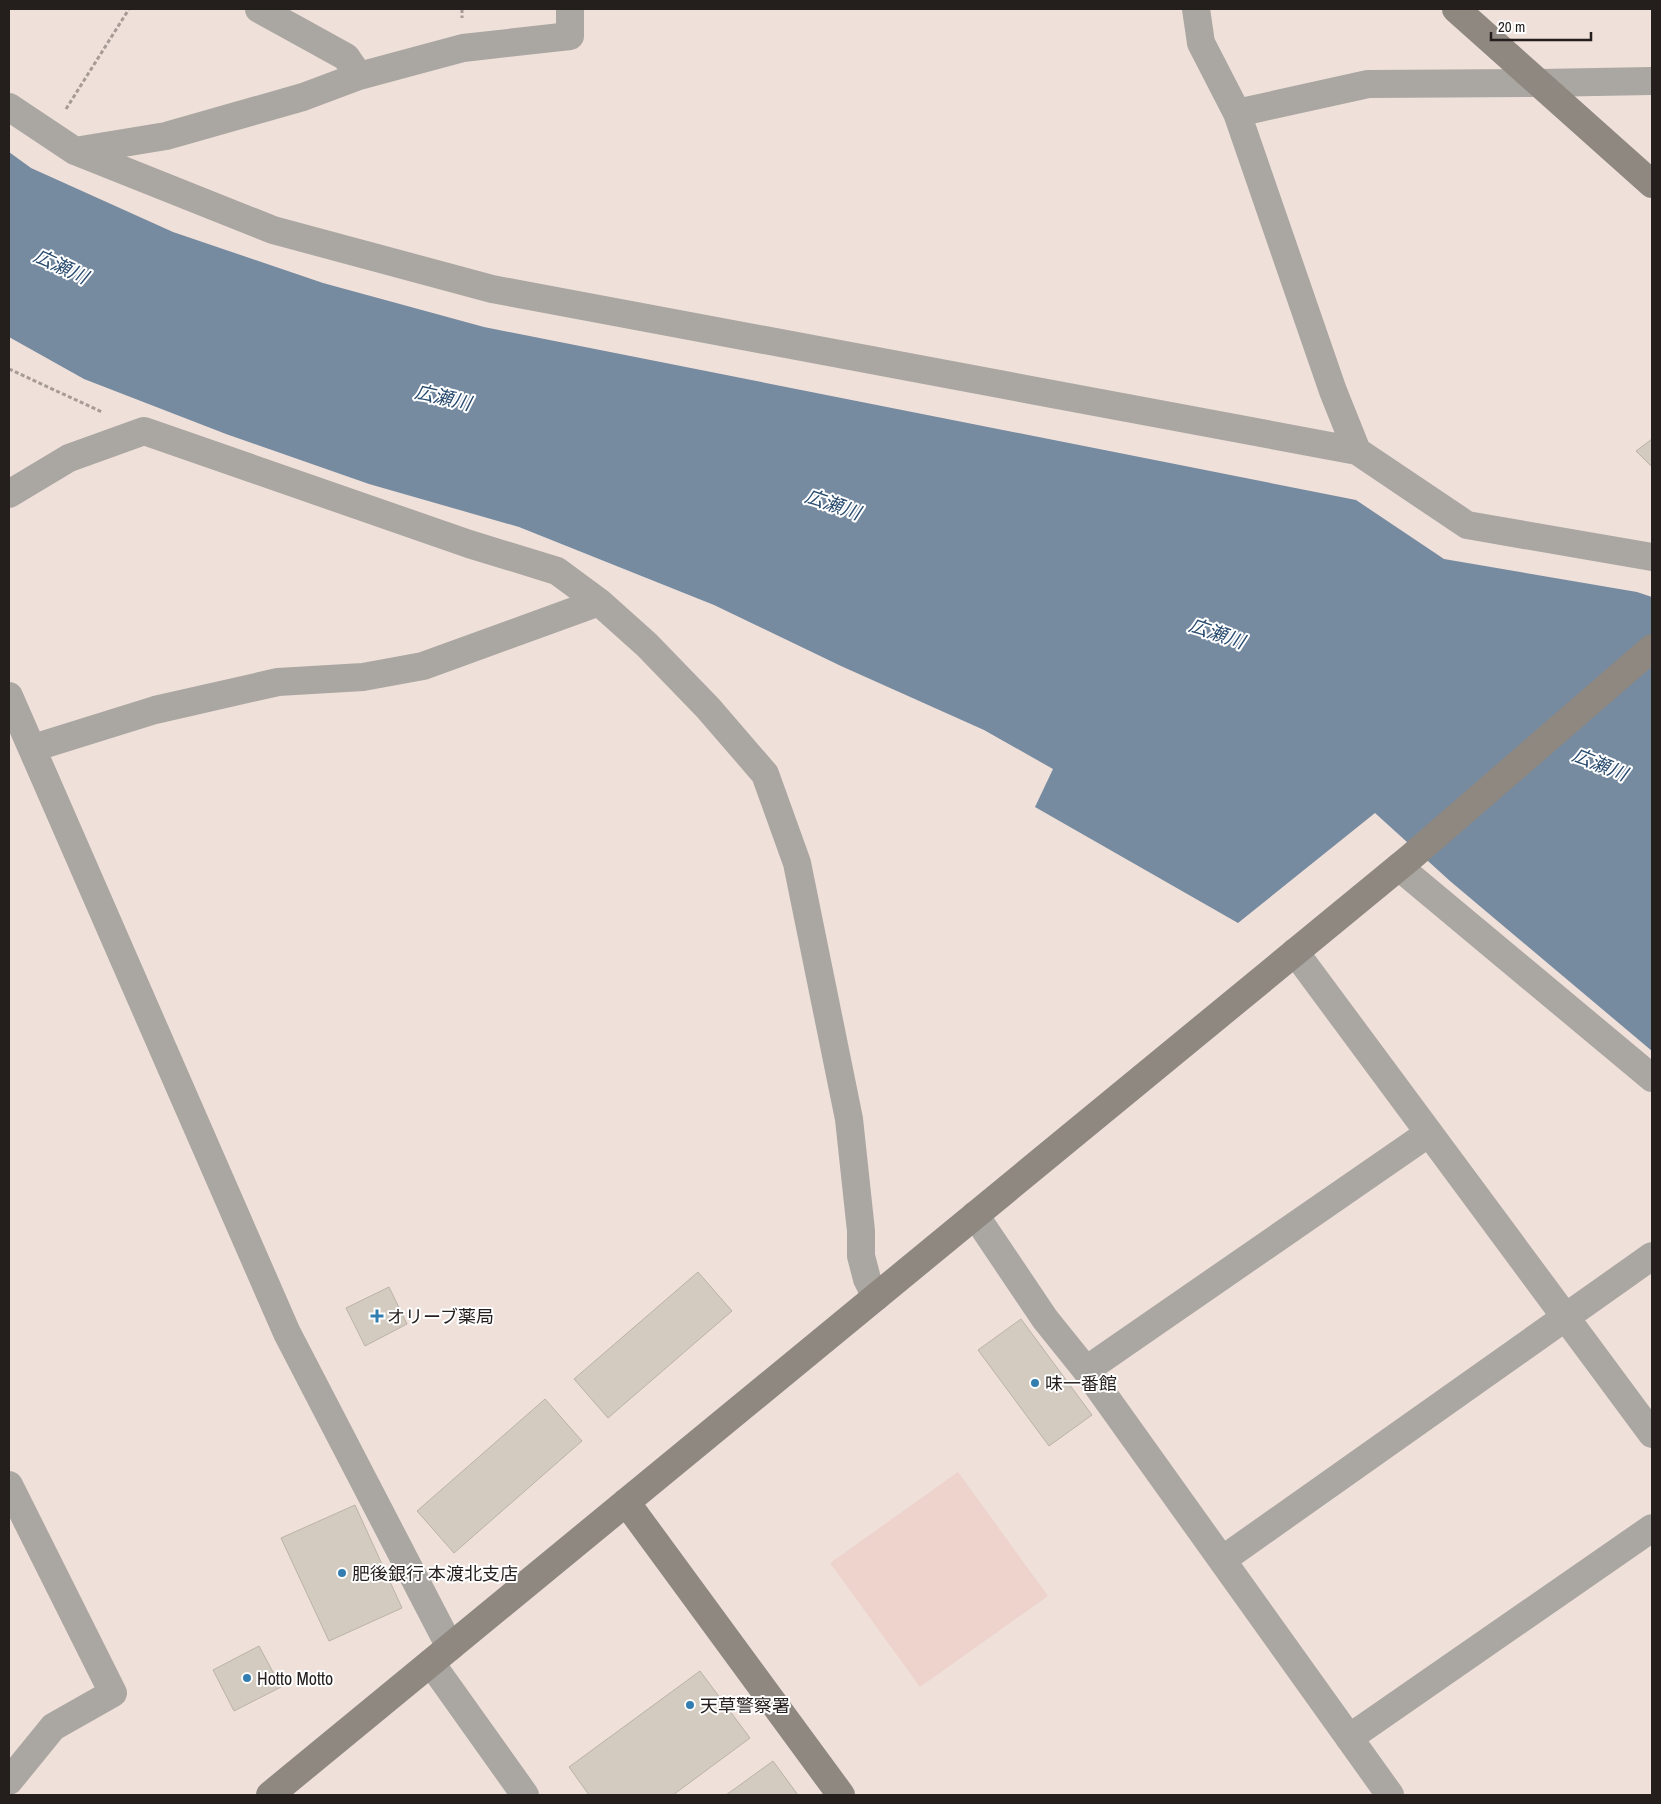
<svg xmlns="http://www.w3.org/2000/svg" width="1661" height="1804" viewBox="0 0 1661 1804" font-family="'Archivo Narrow','Noto Sans JP',sans-serif">
  <rect width="100%" height="100%" fill="#efe0da"/>
  <!-- commercial -->
  <path fill="#edd3cc" d="M958,1472L1048,1596L920,1687L830,1563Z"/>
  <!-- water -->
  <path fill="#768aa0" d="M9,152L31,168L173,232L323,283L484,327L1356,500L1444,559L1637,592L1652,597V1051L1450,881L1375,813L1238,923L1035,807L1053,769L984,730L841,666L714,605L519,527L369,484L226,434L84,379L9,337Z"/>
  <!-- building -->
  <path fill="#d3cbbf" stroke="#bbb3a7" d="M1652,439V467L1636,451Z
    M698,1272L732,1311L608,1418L574,1379Z
    M389,1287L407,1324L365,1346L346,1308Z
    M1021,1319L1092,1415L1049,1446L978,1350Z
    M545,1399L582,1441L454,1553L417,1511Z
    M355,1505L402,1608L329,1641L281,1538Z
    M259,1646L281,1687L234,1711L213,1670Z
    M700,1671L750,1738L673,1795H589L569,1767Z
    M773,1761L798,1795H726Z"/>
  <g fill="none" stroke-linecap="round" stroke-linejoin="round">
    <!-- path -->
    <path stroke="#a79b96" stroke-width="3" stroke-dasharray="4 2.5" stroke-linecap="butt" d="M462,9V18
      M66,109L129,9
      M9,369L102,412"/>
    <!-- street -->
    <path stroke="#aaa6a1" stroke-width="28" d="M259,9L346,57L359,76
      M1196,9L1201,43L1237,113L1333,391L1357,451L1467,525L1652,557
      M9,107L75,151L273,230L492,289L1357,451
      M1237,113L1368,84L1540,83L1652,81
      M75,151L166,136L303,97L359,76L463,48L570,36V9
      M9,494L69,458L144,431L469,544L557,571L599,602L647,645L708,708L765,774L797,863L849,1119L861,1231V1256L867,1279L876,1297
      M9,696L287,1333L450,1647
      M33,748L155,710L278,682L363,677L423,666L599,602
      M1399,867L1652,1078
      M1295,952L1652,1434
      M975,1215L1045,1319L1086,1370L1390,1795
      M1086,1370L1429,1133
      M9,1485L113,1693L53,1727L9,1781
      M1222,1560L1652,1256
      M431,1663L525,1795
      M1349,1738L1652,1528"/>
    <!-- secondary -->
    <path stroke="#8e8881" stroke-width="28" d="M1456,9L1652,184
      M626,1502L841,1795
      M270,1795L1411,857L1652,648"/>
  </g>
  <!-- markers -->
  <g fill="#337eb1" stroke="#fff" stroke-width="2">
    <path d="M374.5 1308.5h5v5h5v5h-5v5h-5v-5h-5v-5h5z"/>
    <circle cx="1035" cy="1383" r="5"/>
    <circle cx="342" cy="1573" r="5"/>
    <circle cx="247" cy="1678" r="5"/>
    <circle cx="690" cy="1705" r="5"/>
  </g>
  <g text-anchor="middle" dominant-baseline="central" stroke-width="4" stroke-linejoin="round" paint-order="stroke">
    <!-- poi labels -->
    <g font-size="18" fill="#241e1c" stroke="#fff" text-anchor="start">
      <text x="387" y="1316">オリーブ薬局</text>
      <text x="1045" y="1383">味一番館</text>
      <text x="352" y="1573">肥後銀行 本渡北支店</text>
      <text x="257" y="1678">Hotto Motto</text>
      <text x="700" y="1705">天草警察署</text>
    </g>
    <!-- water labels -->
    <g font-size="19" font-style="italic" fill="#2a4c6f" stroke="#fff">
      <text transform="translate(61 266) rotate(25)">広瀬川</text>
      <text transform="translate(443 397) rotate(13)">広瀬川</text>
      <text transform="translate(833 504) rotate(19)">広瀬川</text>
      <text transform="translate(1217 633) rotate(19)">広瀬川</text>
      <text transform="translate(1600 764) rotate(22)">広瀬川</text>
    </g>
  </g>
  <!-- border -->
  <rect width="1661" height="1804" fill="none" stroke="#241e1c" stroke-width="20"/>
  <!-- scale -->
  <path d="M1491 32v8h100v-8" fill="none" stroke="#241e1c" stroke-width="2.5"/>
  <text x="1498" y="32" font-size="15" fill="#241e1c" stroke="#ffffff" stroke-width="4" paint-order="stroke">20 m</text>
</svg>
